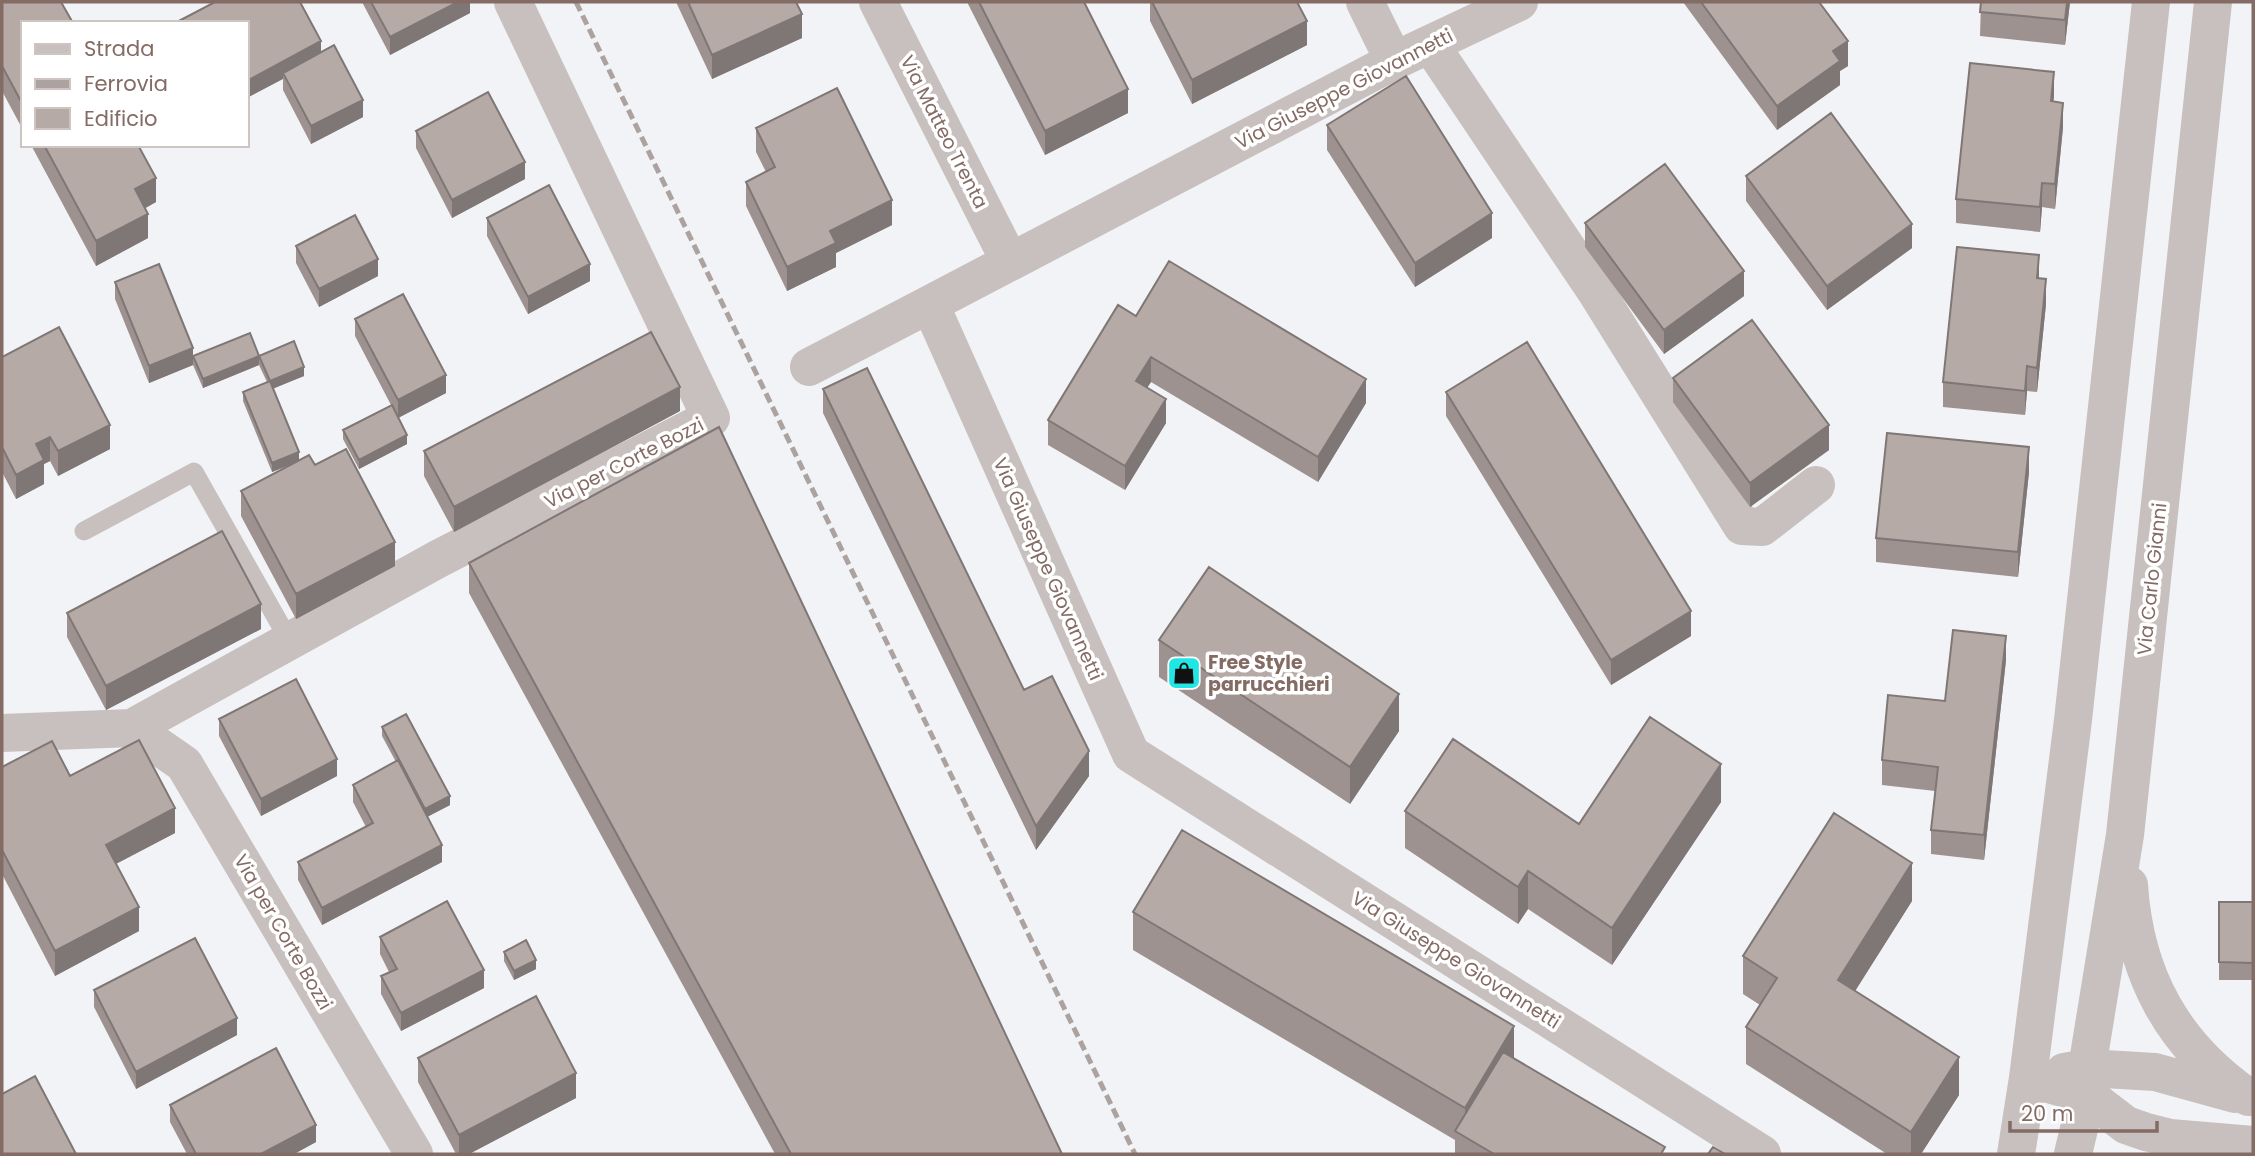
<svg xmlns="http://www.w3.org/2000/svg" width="2255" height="1156" viewBox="0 0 2255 1156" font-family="Poppins,sans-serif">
  <rect width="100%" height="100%" fill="#f2f3f6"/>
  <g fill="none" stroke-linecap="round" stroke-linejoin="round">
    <!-- service -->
    <path stroke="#c7c0be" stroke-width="19" d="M84,531L194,472L290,642"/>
    <!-- minor -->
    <path stroke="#c7c0be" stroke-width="38" d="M878,2L1010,262
      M1365,2L1394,61
      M1519,2L1394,61L930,304L1131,754L1762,1154
      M1430,44L1597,293L1742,526L1762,527L1816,485
      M809,367L930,304
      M132,728L184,764L414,1154
      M2,733L132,728L438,559L711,418L513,2
      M2129,885C2135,976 2173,1045 2248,1097
      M2064,1072L2087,1068L2155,1072L2235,1094
      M2028,1078L2087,1095L2126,1125L2146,1132L2170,1138L2253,1145
      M2016,1154L2028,1078L2073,720L2151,2
      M2073,1154L2087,1095V1068L2125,835L2213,2"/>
    <!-- rail -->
    <path stroke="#aca29f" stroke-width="5" stroke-dasharray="10 5" stroke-linecap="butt" d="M576,2L1135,1154"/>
  </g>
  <!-- wall -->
  <path fill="#9d9290" d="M2,2L23,23V130L2,91Z
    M362,2H470V13L390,55Z
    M676,2H796L802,38L712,79Z
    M967,2H1084L1128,113L1045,155Z
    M1150,2H1297L1307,45L1192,104L1150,21Z
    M1683,2H1819L1848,66L1840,71V85L1777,130Z
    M1981,2H2070L2065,45L1980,36Z
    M247,23L321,53L363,117L311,144L283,90V79Z
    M2054,96L2053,101L2063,127L2055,209L2042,207L2040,232L1956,223V199Z
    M1327,125L1492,238L1415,287L1327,150Z
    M756,128L892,225L836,253V267L787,291L746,206V182L766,172L756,152Z
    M416,131L525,179L452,218L416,148Z
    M31,145H138L156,202L145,208L148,238L96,266Z
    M1746,176L1912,248L1827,310L1746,201Z
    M487,218L590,281L528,314L487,236Z
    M1585,223L1744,296L1664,354L1585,247Z
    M296,246L378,276L319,307L296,263Z
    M2039,279L2046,304L2037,392L2027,391L2025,415L1943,407V382Z
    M115,282L193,356L259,365L203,388L193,365L149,383L115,299Z
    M1136,316L1366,403L1318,482L1151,382L1147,387L1166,423L1125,490L1048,445V420Z
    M355,319L446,393L398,418L407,444L359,469L343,439V430L391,405L355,336Z
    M259,356L304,376L273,388L299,460L315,465L395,566L296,619L241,516V491L290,465L272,472L243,401V392L267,382L259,365Z
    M2,357L110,449L58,476L50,461L44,464V484L16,499L2,472Z
    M1673,378L1829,450L1750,507L1673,402Z
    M823,389L1024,690L1089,776L1036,850L823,413Z
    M1446,392L1691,636L1611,685L1446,416Z
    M680,411L454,532L424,476V451Z
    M2029,472L2018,577L1876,562V538Z
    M469,563L1062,1154H775L469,593Z
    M67,613L261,629L106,710L67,637Z
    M1159,640L1399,731L1350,804L1159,677Z
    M2006,660L1984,860L1931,854V830L1935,791L1882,785V760L1945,701Z
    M219,719L337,776L261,816L219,736Z
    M382,727L450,805L427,817L442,862L322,925L298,880V862L366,827L353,802V785L396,762L382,736Z
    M2,767L70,776L175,833L116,864L139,931L55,976L2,874Z
    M1721,802L1612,965L1528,909L1518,924L1405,848V811L1579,824Z
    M1912,901L1855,991L1959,1095L1921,1154H1887L1746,1064V1027L1760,1005L1743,994V956Z
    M2253,902V980H2219V962Z
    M1133,912L1514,1058L1665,1154H1455V1140L1133,950Z
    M380,937L484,988L401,1031L381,994V976L389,972L380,954Z
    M504,952L536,969L514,980L504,961Z
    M94,990L237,1035L136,1089L94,1007Z
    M418,1058L576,1098L469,1154H456L418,1082Z
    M170,1105L316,1142L294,1154H187L170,1122Z"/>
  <!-- shaded-wall -->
  <path fill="#7f7775" d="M458,2H470V13L390,55V37Z
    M2067,2H2070L2065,45V20Z
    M802,14V38L712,79V55Z
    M1307,21V45L1192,104V80Z
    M321,41V59L283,73V79L247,98V81Z
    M1848,41V66L1840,71V85L1777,130V106L1833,51Z
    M2054,72V96L2051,125V101Z
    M1128,89V113L1045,155V131Z
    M363,100V117L311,144V126Z
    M2063,103V127L2055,209V184Z
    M525,162V179L452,218V200Z
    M156,178V202L135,214V189Z
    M2042,183V207L2040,232V207Z
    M892,200V225L836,253V267L787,291V267L830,231Z
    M1492,213V238L1415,287V263Z
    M148,214V238L96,266V241Z
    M1912,224V248L1827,310V286Z
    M2039,255V279L2037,278Z
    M378,259V276L319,307V289Z
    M590,264V281L528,314V297Z
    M1744,271V296L1664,354V330Z
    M2046,279V304L2037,392V368Z
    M193,348V365L149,383V366Z
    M259,356V365L203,388V379Z
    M1151,357V382L1136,405V381Z
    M2027,366V391L2025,415V391Z
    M304,367V376L270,390V381Z
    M446,375V393L398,418V400Z
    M1366,379V403L1318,482V457Z
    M680,387V411L454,532V507Z
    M1166,399V423L1125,490V466Z
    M110,425V449L58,476V451Z
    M1829,425V450L1750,507V483Z
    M407,435V444L359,469V460Z
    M50,437V461L44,464V484L16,499V475L36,444Z
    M2029,447V472L2018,577V552Z
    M299,452V461L272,472V463Z
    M395,542V566L296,619V594Z
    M261,604V629L106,710V686Z
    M1691,611V636L1611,685V660Z
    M2006,636V660L1984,860V835Z
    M1399,694V731L1350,804V767Z
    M1089,751V776L1036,850V826Z
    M337,759V776L261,816V799Z
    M1721,764V802L1612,965V928Z
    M450,796V805L425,818V809Z
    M175,808V833L106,869V845Z
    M442,845V862L322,925V908Z
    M1912,863V901L1838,1018V980Z
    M1528,871V909L1518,924V887Z
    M139,907V931L55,976V951Z
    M536,960V969L514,980V971Z
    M484,970V988L401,1031V1013Z
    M237,1018V1035L136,1089V1072Z
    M1514,1026V1063L1465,1137V1108Z
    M1959,1057V1095L1921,1154H1911V1132Z
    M576,1073V1098L469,1154H459V1135Z
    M316,1125V1142L294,1154H261Z"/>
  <!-- building -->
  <path fill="#b6aaa7" stroke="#7f7775" stroke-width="2" d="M2,2H61L73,23H23V105L2,66Z
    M215,2H300L321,41L247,81V23H175Z
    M371,2H458L390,37Z
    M688,2H796L802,14L712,55Z
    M979,2H1084L1128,89L1045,131Z
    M1152,2H1297L1307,21L1192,80Z
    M1701,2H1819L1848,41L1833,51L1840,61L1777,106Z
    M1981,2H2067L2065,20L1980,12Z
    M334,45L363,100L311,126L283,73Z
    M1970,63L2054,72L2051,101L2063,103L2055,184L2042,183L2040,207L1956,199Z
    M1406,76L1492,213L1415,263L1327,125Z
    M837,88L892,200L830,231L836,243L787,267L746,182L775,167L756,128Z
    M488,92L525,162L452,200L416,131Z
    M1831,113L1912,224L1827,286L1746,176Z
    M44,145H138L156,178L135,189L148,214L96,241Z
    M1665,164L1744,271L1664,330L1585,223Z
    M549,185L590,264L528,297L487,218Z
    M355,215L378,259L319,289L296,246Z
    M1957,247L2039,255L2037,278L2046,279L2037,368L2027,366L2025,391L1943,382Z
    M1169,261L1366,379L1318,457L1151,357L1136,381L1166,399L1125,466L1048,420L1118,305L1136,316Z
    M159,264L193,348L149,366L115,282Z
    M403,294L446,375L398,400L355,319Z
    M1752,320L1829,425L1750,483L1673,378Z
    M59,327L110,425L58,451L50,437L36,444L44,460L16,475L2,447V357Z
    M651,332L680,387L454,507L424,451Z
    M250,333L259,356L203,379L193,356Z
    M294,341L304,367L270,381L259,356Z
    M1527,342L1691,611L1611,660L1446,392Z
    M867,368L1024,690L1052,676L1089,751L1036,826L823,389Z
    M270,381L299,452L272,463L243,392Z
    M392,405L407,435L359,460L343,430Z
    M719,427L1062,1154H791L469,563Z
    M1887,433L2029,447L2018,552L1876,538Z
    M346,449L395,542L296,594L241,491L309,455L315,465Z
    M222,531L261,604L106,686L67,613Z
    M1209,567L1399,694L1350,767L1159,640Z
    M1953,630L2006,636L1984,835L1931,830L1938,767L1882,760L1888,695L1945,701Z
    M296,679L337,759L261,799L219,719Z
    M406,714L450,796L425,809L382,727Z
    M1650,717L1721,764L1612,928L1528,871L1518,887L1405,811L1453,739L1579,824Z
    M139,740L175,808L106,845L139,907L55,951L2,850V767L52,741L70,776Z
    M398,760L442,845L322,908L298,862L373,823L353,785Z
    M1834,813L1912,863L1838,980L1959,1057L1911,1132L1746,1027L1777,978L1743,956Z
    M1182,830L1514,1026L1465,1108L1133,912Z
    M447,901L484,970L401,1013L381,976L397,969L380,937Z
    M2219,902H2253V963L2219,962Z
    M195,938L237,1018L136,1072L94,990Z
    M526,940L536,960L514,971L504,952Z
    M536,996L576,1073L459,1135L418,1058Z
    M276,1048L316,1125L261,1154H196L170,1105Z
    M1503,1052L1665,1147L1661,1154H1494L1455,1131Z
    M35,1076L76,1154H2V1094Z
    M1713,1147L1725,1154H1708Z"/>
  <!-- icons -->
  <defs>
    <g id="shop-square" transform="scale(1.75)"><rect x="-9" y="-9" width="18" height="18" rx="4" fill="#22e6e5" stroke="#fff"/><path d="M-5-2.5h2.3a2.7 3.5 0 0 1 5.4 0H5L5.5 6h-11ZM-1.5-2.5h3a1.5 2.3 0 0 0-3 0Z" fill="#111"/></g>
  </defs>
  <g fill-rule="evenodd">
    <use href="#shop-square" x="1184" y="673"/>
  </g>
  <g text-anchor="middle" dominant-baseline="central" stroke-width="7" stroke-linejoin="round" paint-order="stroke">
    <!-- street labels -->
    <g font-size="19" fill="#846b64" stroke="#fff">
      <text transform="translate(1344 89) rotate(-27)">Via Giuseppe Giovannetti</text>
      <text transform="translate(944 132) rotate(63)">Via Matteo Trenta</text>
      <text transform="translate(624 463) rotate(-27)">Via per Corte Bozzi</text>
      <text transform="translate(1048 569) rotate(66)">Via Giuseppe Giovannetti</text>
      <text transform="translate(2152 579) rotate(-84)">Via Carlo Gianni</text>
      <text transform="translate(283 932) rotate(60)">Via per Corte Bozzi</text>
      <text transform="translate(1456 960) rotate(32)">Via Giuseppe Giovannetti</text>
    </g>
    <!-- poi labels -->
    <g font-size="19" font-weight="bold" fill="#846b64" stroke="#fff" text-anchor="start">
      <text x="1208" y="662">Free Style<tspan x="1208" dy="22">parrucchieri</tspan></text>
    </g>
  </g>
  <!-- border -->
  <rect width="2255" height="1156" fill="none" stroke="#846b64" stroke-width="7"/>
  <!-- legend -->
  <rect x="21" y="21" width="228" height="126" fill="#ffffff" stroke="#cec4c1" stroke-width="2"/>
  <rect x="35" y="44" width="35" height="10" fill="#c7c0be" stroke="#cec4c1" stroke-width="2"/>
  <text x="84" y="56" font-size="21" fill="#846b64">Strada</text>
  <rect x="35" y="79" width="35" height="10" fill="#aca29f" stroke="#cec4c1" stroke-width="2"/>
  <text x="84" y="91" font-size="21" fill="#846b64">Ferrovia</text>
  <rect x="35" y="108" width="35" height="21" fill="#b6aaa7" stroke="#cec4c1" stroke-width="2"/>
  <text x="84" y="126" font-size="21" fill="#846b64">Edificio</text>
  <!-- scale -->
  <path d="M2010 1121v10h147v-10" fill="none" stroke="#846b64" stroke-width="3.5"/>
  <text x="2021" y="1121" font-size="21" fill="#846b64" stroke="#ffffff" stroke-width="5" paint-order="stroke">20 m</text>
</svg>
